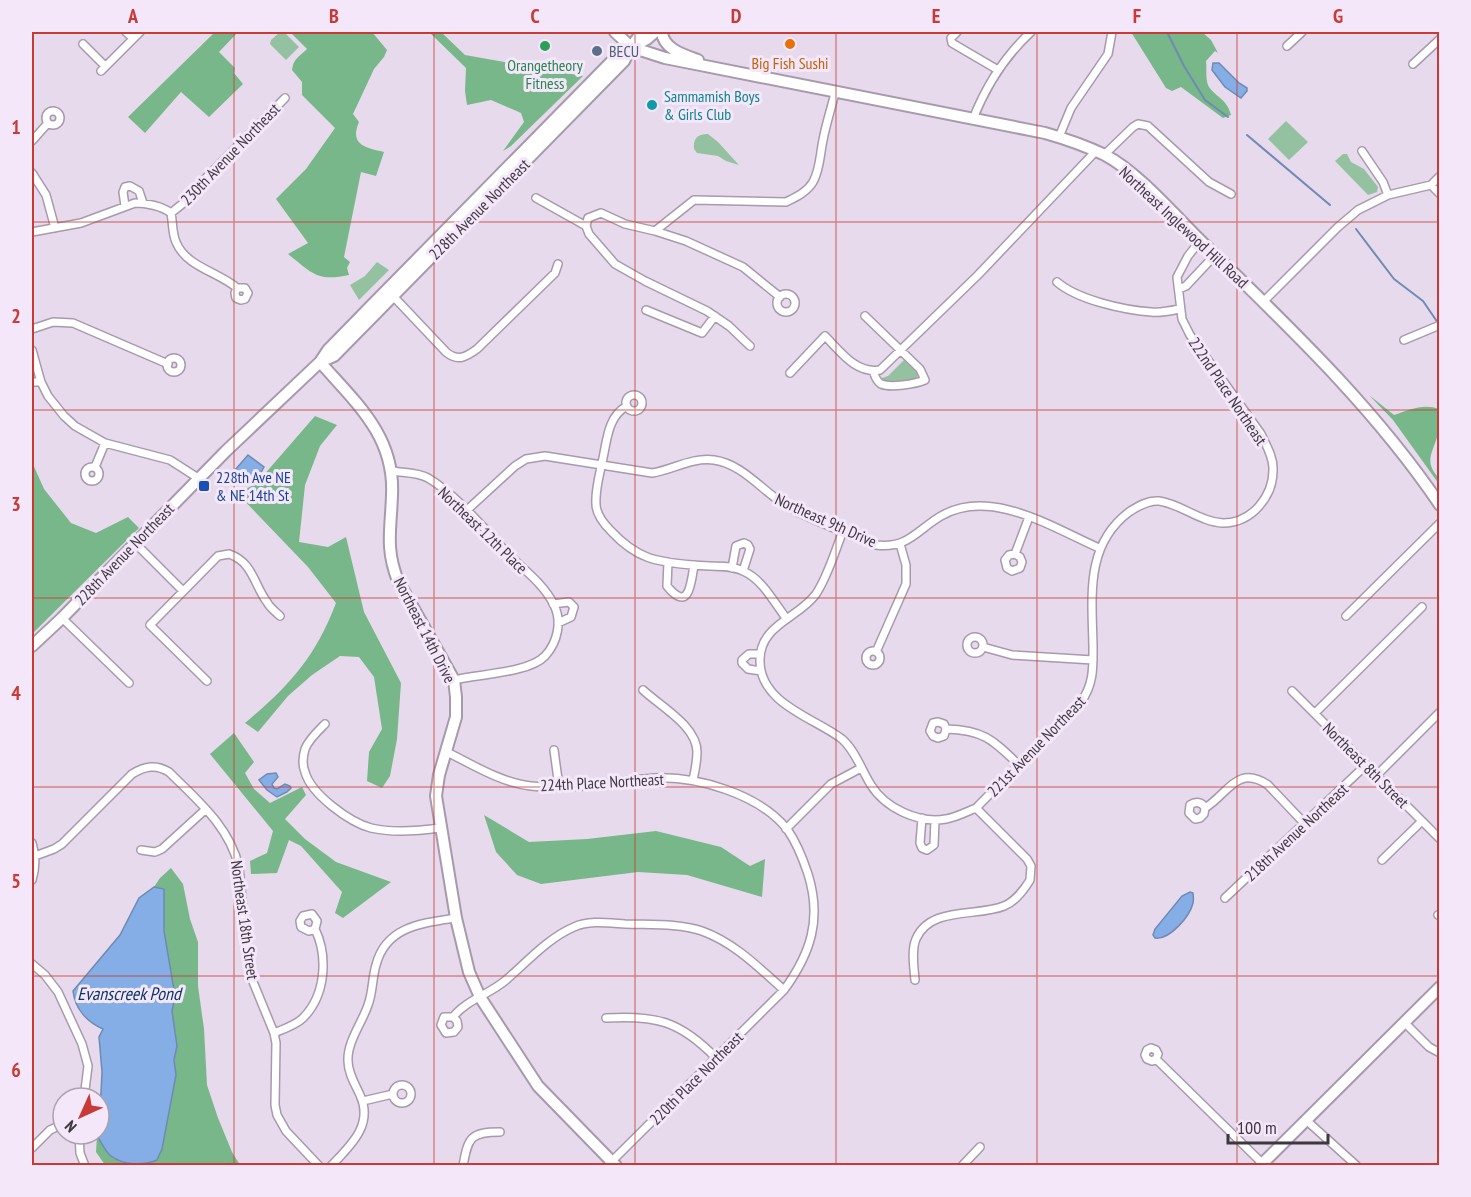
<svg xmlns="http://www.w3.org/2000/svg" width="1471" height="1197" viewBox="0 0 1471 1197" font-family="'PT Sans Narrow',sans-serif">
  <rect width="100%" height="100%" fill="#e7daed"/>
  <!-- green -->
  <path fill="#94c2a0" d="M280,32H284L299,47L286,60L270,44L271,40Z
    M1286,121L1308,142L1289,160L1268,139Z
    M708,134L718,142L739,165L726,161L718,156L697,153L694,149C693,138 698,134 708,134Z
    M1343,154H1347L1351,162L1364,169L1378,187L1377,192L1368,195L1335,161Z
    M377,262L389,270L359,300L350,285L365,276Z
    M904,360L917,372L918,376L913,382H884L879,379L888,376Z"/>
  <!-- forest -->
  <path fill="#78b789" d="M215,32H238L219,52L235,68L234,73L243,84L209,117L181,92L145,133L128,117Z
    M290,32H372L387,50L384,57L374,69L353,114L359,122C349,145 366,148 384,152L376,176L361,172L344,257L350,262L347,268L349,275C317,282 312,273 288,254L308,243L276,199L306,169L335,128L302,95V82L292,70C293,59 300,56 307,49Z
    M429,32H441L465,55L583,76L511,146L503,151L524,122L521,113L491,100L467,105L465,91L466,68Z
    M1131,32H1202L1211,40L1218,53L1215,51L1206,61C1207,69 1205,80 1209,87C1217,98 1227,99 1231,115L1223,118L1181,87L1172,91L1166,88Z
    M1369,395L1394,415C1408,410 1424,403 1439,409C1440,417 1441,426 1438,434C1433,453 1423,461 1439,478V484L1393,420Z
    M315,416L337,425L320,446L305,485L299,542L328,547L346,537L364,612L401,683L397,739L390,776L382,788L367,781L369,752L382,729L374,677L359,657L340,656L312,675L288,696L258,732L245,723C289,686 315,658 336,603L308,567L237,493L256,484Z
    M32,462L44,489L71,523L96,533L128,517L139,528L32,634Z
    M234,733L254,762L245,773L254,789L270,803L302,787L306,795L285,819L305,839L336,862L391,882L343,918L335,913L342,892L301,846L289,840L277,873L251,874L250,861L267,853L273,831L210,754Z
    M484,815L529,842L587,839L656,831L721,847L750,866L765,859L762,897L687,875L638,872L541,884L517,875L496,852Z
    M171,868L183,884L190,919L198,942V986L204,1029L207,1085L218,1118L232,1152L240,1165H105L96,1152L97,1136C111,1157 119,1165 146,1165L162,1149L176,1075L174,1060L177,1045L172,1011L174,996L164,931V889L154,887L160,878Z"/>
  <!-- water -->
  <path fill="#84aee5" stroke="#6f8ab3" stroke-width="1.5" d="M1213,63H1219L1239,83L1247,88V91L1241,98L1225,87L1212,70Z
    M248,455L264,467L258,478L254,476L242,482L235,475V470Z
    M276,773L278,777L272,784L274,788L277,789L285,784L290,786L291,788L287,792L277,797L267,790L259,780L267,774Z
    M154,887L164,889V931L175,996L172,1011L177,1046L174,1060L176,1075L162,1149L157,1160C143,1166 123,1165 111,1156C105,1152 101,1141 97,1136L99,1134L102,1072L99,1037L103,1029C87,1022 75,1009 73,991L120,935L139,898Z
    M1190,892L1193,893C1193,896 1194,899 1193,903C1190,916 1170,940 1155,938L1153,935L1155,929L1182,896Z"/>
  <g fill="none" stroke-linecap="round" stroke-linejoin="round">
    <!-- stream -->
    <path stroke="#6f8ab3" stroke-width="2" d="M1167,32L1184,66L1205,100L1228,117
      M1247,135L1330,205
      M1356,229L1394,279L1423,301L1438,323"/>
    <!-- street casing -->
    <g stroke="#a79aac" stroke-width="10">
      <path id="street" d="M126,32L133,38
        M957,32L951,38L952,43L998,70
        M83,44L105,66
        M1287,46L1302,32
        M1413,64L1440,39
        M101,71L140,32
        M46 118a7 7 0 1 1 14 0a7 7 0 1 1-14 0Z
        M973,119C986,86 1005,56 1031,32
        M1059,137L1071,108L1108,54L1112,32
        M32,141L48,123
        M1362,151L1383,182L1388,195
        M1104,155L1133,127L1138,124L1148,126L1209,182L1231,194
        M32,173L46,195L55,228
        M1431,185L1440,194
        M536,198L586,226
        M125,206L123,192L125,187L130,186L139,191L143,203
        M171,213C173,223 172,233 176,242C186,267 219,272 237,288H245L248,293L245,299L241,300L236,298L235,293L237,288
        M655,231L686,241L743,267L780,297
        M32,232L81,223L135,203C146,203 162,206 171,213L196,193L206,178L285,98
        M1057,282C1078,300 1124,310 1151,312C1160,313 1170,311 1179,309
        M1179,289L1186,286L1215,255
        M777 303a9 9 0 1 1 18 0a9 9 0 1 1-18 0Z
        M393,296L446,352C458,362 466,357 477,349L555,273L558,264
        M1263,302L1338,227L1358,210L1388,195L1431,185L1440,176
        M646,310L702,333L715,316
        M865,316L920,369L925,380C915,384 891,388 881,384C876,381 875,376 873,371
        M32,329L53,322L73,323L168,364
        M1404,340L1440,325
        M750,346L729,326L707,311L645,281L615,264L589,234L586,226L588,218L601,213L625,224L655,231L694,200L786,202C796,197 807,192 813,182C820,170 820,154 823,140C826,124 831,109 835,93
        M32,350L41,382L48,396L64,416L75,426L105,443L170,460L198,478
        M167 365a7 7 0 1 1 14 0a7 7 0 1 1-14 0Z
        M790,373L825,336C841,352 856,374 880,370L978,275L1095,152
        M32,382H41
        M626 403a8 8 0 1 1 16 0a8 8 0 1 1-16 0Z
        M627,406C608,416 607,440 603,458C600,473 595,489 596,504C596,515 604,524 611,531C637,559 656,562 693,565C709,567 729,564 743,571C762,579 774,602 786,618
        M95,467L105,443
        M85 474a7 7 0 1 1 14 0a7 7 0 1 1-14 0Z
        M392,471C404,473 417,472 428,478C457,495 487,532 511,557C526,571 545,586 554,605C562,621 558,642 545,656C529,673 478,674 454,680
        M466,511L515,466L526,459L545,456L652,473C673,470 691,457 714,460C743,464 763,492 787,506C814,522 847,533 876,545C908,549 917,530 941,516C991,487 1053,528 1099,548
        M843,531C835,551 828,576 816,594C799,618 759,625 760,661C760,704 815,718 842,739C855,750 862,771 871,785C885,808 919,824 946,819C957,817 966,812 976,808L1081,702C1094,684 1093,667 1093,646C1092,596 1085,545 1129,512C1138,506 1148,500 1159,501C1181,504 1200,522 1223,523C1252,523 1274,496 1273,468C1273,456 1266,445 1261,434L1190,335L1182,319L1177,277L1188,256L1200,241
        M135,543L183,591
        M1015,554L1020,557L1022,562L1020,568L1012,571L1007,568L1005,560L1009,555L1015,554L1029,517
        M668,562L667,586C689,613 691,584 694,565
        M732,568L736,546L744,543L748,545L750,549L743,571
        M553,604L569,602L574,607L571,617L558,623
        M1346,616L1440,523
        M62,618L129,683
        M967 645a8 8 0 1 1 16 0a8 8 0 1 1-16 0Z
        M983,647L1012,655L1093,660
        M866 658a7 7 0 1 1 14 0a7 7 0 1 1-14 0Z
        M876,652L906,584V565L900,544
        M760,654H749L742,660V663L748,669L761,671
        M207,681L150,625L218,556L229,554C253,562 254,585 267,602C270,608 276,612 280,616
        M643,690C660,706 697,726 697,752C697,762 695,771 693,780
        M1292,691L1440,839
        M1315,713L1422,607
        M325,724C318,731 309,739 305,749C303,756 302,765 305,772C311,794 349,822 371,828C392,833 418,831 440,828
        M946,729L944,736L938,738L933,736L930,731L933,723L938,722L944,724L946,729C984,730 993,740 1019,765
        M554,750L559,787
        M447,752C473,765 502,783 531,786C572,791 613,781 654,778C697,776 759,794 787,829C797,843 803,859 808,874C822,919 811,953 784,990L607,1166
        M1377,775L1440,712
        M1205,808C1202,802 1196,801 1190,805L1189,813L1195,819L1200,818L1204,814L1205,808C1228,794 1237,764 1268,785L1305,824
        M922,818L920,843L922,848L927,850L934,845L935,820
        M786,829L831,784L861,768
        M32,843C36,856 36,867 32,880
        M141,850L155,852L162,849L206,809
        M35,856L54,849L62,844L132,774C145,766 156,764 169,772C198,801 229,826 239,867L249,972L274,1033L276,1043L275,1105L277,1115L286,1131L319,1166
        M1382,860L1422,821
        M1225,898L1366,765
        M1438,915L1440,914
        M32,964L45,975L58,992L82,1044L88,1066L84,1098
        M915,980C914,968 911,950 916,939C930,906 977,917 1004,906C1014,902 1024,890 1030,880L1031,866L1027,859L976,808
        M453,1017L457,1021L458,1027L454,1032L446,1033L441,1025L444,1017H453C466,1000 490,994 506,980C527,962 548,938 574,927C589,920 609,923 625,924C650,925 678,923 702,931C735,943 759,968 784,990
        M606,1018C656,1015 680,1021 716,1058
        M1404,1022L1429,1047L1440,1053
        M274,1033C284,1029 296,1025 303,1018C326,995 328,956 315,929L317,921L312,914L303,916L300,921L301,927L309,931L315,929
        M1156,1059L1152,1061L1147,1059L1145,1055L1147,1050L1151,1048L1156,1050L1158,1054L1156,1059L1262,1163
        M393 1094a9 9 0 1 1 18 0a9 9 0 1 1-18 0Z
        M363,1101L393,1094
        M1306,1120L1357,1166
        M79,1134L80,1153L85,1166
        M32,1148L50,1130L63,1124
        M331,1166C350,1146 374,1125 360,1095C355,1084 348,1073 348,1061C347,1042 362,1023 368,1005C373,992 372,978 376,965C386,926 423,923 456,918
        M463,1166C468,1138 470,1132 500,1132
        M962,1166L980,1147"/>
    </g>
    <!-- secondary casing -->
    <g stroke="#a79aac" stroke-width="14">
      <path id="secondary" d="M615,32L631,47L665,58L1045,133C1066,139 1086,146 1105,155C1139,173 1175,216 1203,243C1288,326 1373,406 1440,505
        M662,32C663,49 684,55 698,60
        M320,362C356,403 395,436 392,495C391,529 385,548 398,581L454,680L456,697V717L439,775L436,796L456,918L469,972L480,997L538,1086L616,1166
        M320,362L334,356L624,61L631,47L642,32
        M32,646L62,618L226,451L320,362L328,350L370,307L617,56L647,39L655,32
        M1260,1166L1440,987"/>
    </g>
    <!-- street -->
    <use href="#street" stroke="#fff" stroke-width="7"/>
    <!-- secondary -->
    <use href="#secondary" stroke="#fff" stroke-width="10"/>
  </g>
  <!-- grid -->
  <path fill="none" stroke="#c93a37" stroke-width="1.5" stroke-opacity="0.55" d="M234,32V1166M434,32V1166M635,32V1166M836,32V1166M1037,32V1166M1237,32V1166M32,222H1440M32,410H1440M32,598H1440M32,787H1440M32,976H1440"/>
  <!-- markers -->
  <circle fill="#e8710a" stroke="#f4e7fa" stroke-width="2" cx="790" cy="44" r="6"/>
  <circle fill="#2e9e5b" stroke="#f4e7fa" stroke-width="2" cx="545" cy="46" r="6"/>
  <circle fill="#5c6f8a" stroke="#f4e7fa" stroke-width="2" cx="597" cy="51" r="6"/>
  <circle fill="#0f9aa8" stroke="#f4e7fa" stroke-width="2" cx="652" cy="105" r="6"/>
  <rect fill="#1a4fb4" stroke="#f4e7fa" stroke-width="2" x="198" y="480" width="12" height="12" rx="3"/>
  <g text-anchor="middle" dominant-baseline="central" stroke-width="6" stroke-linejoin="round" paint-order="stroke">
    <!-- service labels -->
    <g font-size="16" fill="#4e5e75" stroke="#f4e7fa" text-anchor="start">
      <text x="609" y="51">BECU</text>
    </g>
    <!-- food labels -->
    <g font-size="16" fill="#c56008" stroke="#f4e7fa">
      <text x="790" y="63">Big Fish Sushi</text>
    </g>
    <!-- leisure labels -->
    <g font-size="16" fill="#27864d" stroke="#f4e7fa">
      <text x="545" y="65">Orangetheory<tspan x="545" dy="18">Fitness</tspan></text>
    </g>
    <!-- culture labels -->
    <g font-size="16" fill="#0d838f" stroke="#f4e7fa" text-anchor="start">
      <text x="664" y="96">Sammamish Boys<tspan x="664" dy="18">&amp; Girls Club</tspan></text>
    </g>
    <!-- street labels -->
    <g font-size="16" fill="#3d373f" stroke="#f4e7fa">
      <text transform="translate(230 154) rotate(-46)">230th Avenue Northeast</text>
      <text transform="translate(479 209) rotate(-45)">228th Avenue Northeast</text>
      <text transform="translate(1184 227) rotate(43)">Northeast Inglewood Hill Road</text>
      <text transform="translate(1228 391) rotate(56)">222nd Place Northeast</text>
      <text transform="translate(826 520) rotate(24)">Northeast 9th Drive</text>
      <text transform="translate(483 530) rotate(44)">Northeast 12th Place</text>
      <text transform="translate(124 554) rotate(-46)">228th Avenue Northeast</text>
      <text transform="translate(425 630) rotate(63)">Northeast 14th Drive</text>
      <text transform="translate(1036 746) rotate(-46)">221st Avenue Northeast</text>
      <text transform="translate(1366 765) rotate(45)">Northeast 8th Street</text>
      <text transform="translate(602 782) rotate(-3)">224th Place Northeast</text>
      <text transform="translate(1296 832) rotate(-43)">218th Avenue Northeast</text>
      <text transform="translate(245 920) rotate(82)">Northeast 18th Street</text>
      <text transform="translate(696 1078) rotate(-45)">220th Place Northeast</text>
    </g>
    <!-- transit labels -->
    <g font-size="16" fill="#164399" stroke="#f4e7fa" text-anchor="start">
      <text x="216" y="477">228th Ave NE<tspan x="216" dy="18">&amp; NE 14th St</tspan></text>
    </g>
    <!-- water labels -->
    <g font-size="18" font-style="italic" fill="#0e3769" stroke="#f4e7fa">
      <text x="129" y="993">Evanscreek Pond</text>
    </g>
  </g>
  <!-- border -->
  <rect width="1471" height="1197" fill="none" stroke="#f4e7fa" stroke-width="66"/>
  <!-- north arrow -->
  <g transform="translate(81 1116) rotate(225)"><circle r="28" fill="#f4e7fa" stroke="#aba1af" stroke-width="1.5"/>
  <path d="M0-4.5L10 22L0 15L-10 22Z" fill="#c93a37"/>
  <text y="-9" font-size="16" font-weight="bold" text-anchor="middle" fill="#3d373f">N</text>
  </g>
  <!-- scale -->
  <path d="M1228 1134v9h100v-9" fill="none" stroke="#3d373f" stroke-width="3"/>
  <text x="1237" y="1134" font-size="18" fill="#3d373f" stroke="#f4e7fa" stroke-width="4.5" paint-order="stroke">100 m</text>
  <rect x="33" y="33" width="1405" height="1131" fill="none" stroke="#c93a37" stroke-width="2"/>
  <g font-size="20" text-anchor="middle" font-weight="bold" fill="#c93a37">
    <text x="133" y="23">A</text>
    <text x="334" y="23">B</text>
    <text x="535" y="23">C</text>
    <text x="736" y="23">D</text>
    <text x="936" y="23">E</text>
    <text x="1137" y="23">F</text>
    <text x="1338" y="23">G</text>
    <text x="16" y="134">1</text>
    <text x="16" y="323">2</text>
    <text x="16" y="511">3</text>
    <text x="16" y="700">4</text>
    <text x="16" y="888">5</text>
    <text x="16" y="1077">6</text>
  </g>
</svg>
